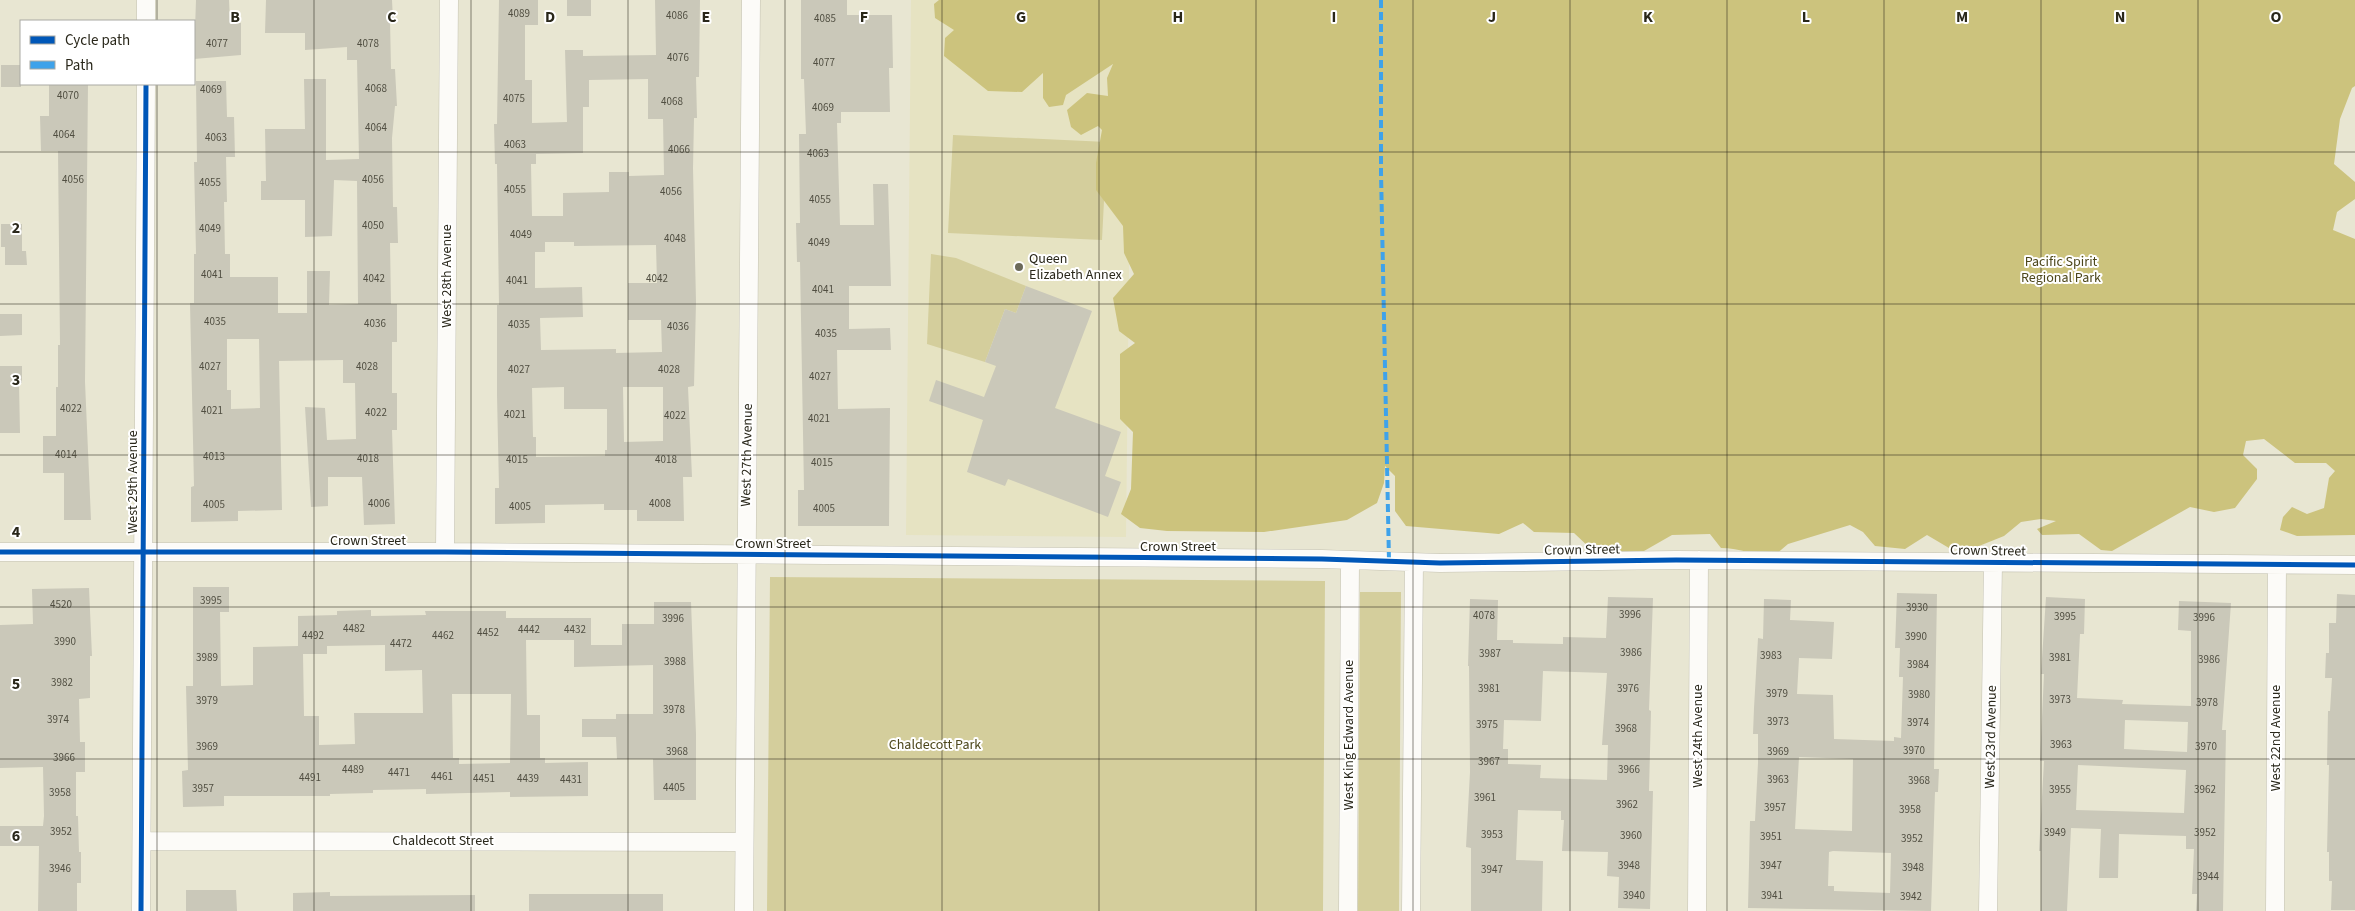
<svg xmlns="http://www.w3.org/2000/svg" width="2355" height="911" viewBox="0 0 2355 911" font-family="'Source Sans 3',sans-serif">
  <rect width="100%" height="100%" fill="#e8e6d2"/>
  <!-- built -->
  <path fill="#e6e3c2" d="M911,0H1132L1126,537L906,535Z"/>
  <!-- green -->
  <path fill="#d4ce9c" d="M953,135L1107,142L1102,240L948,233Z
    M931,254L956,258L1026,286L1016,313L1005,309L985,362L927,344Z
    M770,577L1325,581L1323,911H767Z
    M1360,592H1401L1399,911H1358Z"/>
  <!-- forest -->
  <path fill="#ccc37d" d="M939,0H2355V86L2352,88L2340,119L2334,164L2355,182V199L2337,212L2333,230L2355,239V535L2297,536L2280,530L2283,517L2292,507L2307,514L2324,508L2329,478L2335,471L2326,463H2295L2264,439L2246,441L2243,455L2257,469V479L2235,508L2214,512L2190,507L2112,551L2101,550L2079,534L2042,535L2037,529L2056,521L2041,519L2021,522L2004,536L1974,548H1949L1927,535L1905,549L1875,546L1863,532L1850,525L1788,544L1774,556C1756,556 1740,548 1721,548L1710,534L1672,535L1637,555L1592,550L1574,533L1534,532L1523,523L1499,534L1406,526L1395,511V476L1385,466L1384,483L1377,503L1347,520L1264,532L1167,531L1140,528L1121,514L1131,489L1133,432L1120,419V354L1135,343L1119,331L1113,298L1134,274L1124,253L1123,226L1096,190V163L1102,130L1098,126L1081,135L1071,127L1067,110L1087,93L1108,96L1107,78L1113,64L1066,95L1063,105L1049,107L1043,98V73L1022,92L988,91L944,56L945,38L954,30L935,18L934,4Z"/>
  <!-- building -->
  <path fill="#cac8b9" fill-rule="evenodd" d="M196,0H229L230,23H241V55L194,59Z
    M266,0H392L393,20H390L391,69H395L397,106H395L392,138L393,207H397L398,243H390L391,304H397V342H392V393H397V430H392L395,524L364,525L362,477H328V506L311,507L305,407L325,408L327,440L356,439L355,383H343V360L279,361L282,510L238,511V521L191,522V487L194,486L190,303H194V254H196L194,162H197L196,81H226L227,117H234L235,157H226L227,202H224L225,254H230V277H278V313H307V271H330L329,305L358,304L357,181L334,180L332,236L305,237V200H261V181H266L265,129H305L304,79H326V160L359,159L357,60H347V47L305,50V33H265ZM227,339H259L260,408L231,409V390H227Z
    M499,0H538V25H525V80H532V123L567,122L565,50H583V56L656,55L655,0H700L699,77H696L697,118H694L693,168L696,302L694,386L688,387L692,477H683L684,521H637V510H604V504L545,505V523L495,524V488H499L497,395V305H499L497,164H495L494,124H497ZM648,79V119H663L664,175L629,176V172H609V192L563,193V216H532L531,164H536V154L583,153V107H589V80ZM545,242H574V246L656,245L657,283H628V320H661L662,352L616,353V349L541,350L540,318L583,317L582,287L535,288V252H545ZM564,387V409H607V450H605V456L536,457V437H533L532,388ZM623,387H663V441L624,442Z
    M567,0H591V16H567Z
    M801,0H847V15H892L893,68H889L890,112H841V123H837L840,225H874L873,184H888L891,286H849V329L890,328L891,350H837L838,409L890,408L889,526H798V490H804L800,262H797L796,223H800L799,134H806L804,79H801Z
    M1,65H21V87H1Z
    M49,84H88L85,382L91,520H64V473H43V436H56V387H58V345H60L58,151H41L40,116H49Z
    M1,224H22V251H26L27,265H5V247H1Z
    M1026,286L1092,311L1055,408L1121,432L1105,476L1121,482L1108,517L1008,479L1005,486L967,472L983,420L929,401L936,380L984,397L996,366L985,362L1005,309L1016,313Z
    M0,314H22V335L0,336Z
    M0,366H22V383H19L20,433H0Z
    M193,587H229V612H220L221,686L253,685V647L298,646V616L337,615V611L371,610V616L426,615L425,611H506V618H591V645H622V624H654V602H691L696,734V800H654L653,759H617L616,737H582V719H616V714H653V665L574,667V640H526L527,715H540V758H545V763L588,762V796L510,797V792L426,794V789L373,790V793L330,794V796H224V806L183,807L182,771L188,770L186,686H193ZM385,645V671L422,670L423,713H354L355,744L319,745V716H304L303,654H327V646ZM452,694H511L510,763L459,764V758H453Z
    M89,588L92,656H90V698L79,699L80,742H85V772H76V816H78L79,852H81V883H77V911H38L39,846H0V826H43L44,816L43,767L0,768V625L33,624L32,589Z
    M1897,593L1937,594L1934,769H1939L1938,792H1935L1931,911L1748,908L1750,821H1755L1758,763V734H1753L1754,708L1758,638L1763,639L1764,599L1791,600L1790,620L1834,622L1832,659L1799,658L1797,694L1833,695L1834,739L1894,741V737L1901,738L1903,677H1899L1900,648H1895ZM1799,757L1853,759L1852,831L1795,829ZM1833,851L1891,853L1890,893L1834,891V886H1828L1829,852Z
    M2337,594L2355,595V910H2331L2332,881H2329V852H2327L2329,765H2327L2328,711H2330L2332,678H2325L2326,653H2329V623H2336Z
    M1608,597L1653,598L1649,710L1651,711L1649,791H1653L1650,909L1618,908L1619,877L1607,876L1608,852L1562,851L1564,820H1561V811L1518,810L1516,860L1543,861L1542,911H1471V848L1466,847L1470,772L1469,666H1468L1470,599L1498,600L1497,640H1513V643L1563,644V637L1606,638ZM1543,671L1607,673L1602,745H1608L1607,780L1540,778L1541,765L1508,764V749H1503L1504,720L1541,721Z
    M2046,597L2085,599L2084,634H2080L2077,698L2123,700L2122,704L2191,706V631L2178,630L2179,601L2231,603L2222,730H2226L2223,911H2196L2197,894H2192L2194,849H2186V836L2119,834L2118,878H2099L2101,829L2071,828L2067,911H2041V851H2039L2044,761H2040L2044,674H2041ZM2125,720L2188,722L2187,752L2124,749ZM2078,765L2186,770L2184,813L2076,810Z
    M186,890H236L237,911H186Z
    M330,892V896L475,895V911H293V893Z
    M529,894H663V911H529Z"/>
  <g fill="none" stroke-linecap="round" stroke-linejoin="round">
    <!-- minor casing -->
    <g stroke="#c4c2b3" stroke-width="19">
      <path id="minor" d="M146,21V0
        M0,552H445L1322,559L1440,563L1676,560L2355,565
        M445,552L449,0
        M142,841L744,842
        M141,911L146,84
        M744,911L751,0
        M1348,911L1350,560
        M1411,911L1414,562
        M1697,911L1699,560
        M1988,911L1993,563
        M2275,911L2277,565"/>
    </g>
    <!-- minor -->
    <use href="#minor" stroke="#fcfbf8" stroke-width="18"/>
    <!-- quiet -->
    <path stroke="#3ea2ea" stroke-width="4" stroke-dasharray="8 4" stroke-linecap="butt" d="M1381,0V173L1389,561"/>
    <!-- cycleway casing -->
    <g stroke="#fff" stroke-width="8">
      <path id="cycleway" d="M0,552H445L1322,559L1440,563L1676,560L2355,565
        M141,911L146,84"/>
    </g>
    <!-- cycleway -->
    <use href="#cycleway" stroke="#0057b8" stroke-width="5"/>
  </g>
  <!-- grid -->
  <path fill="none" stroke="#29271a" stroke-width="1" stroke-opacity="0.55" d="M157,0V21M314,0V911M471,0V911M628,0V911M785,0V911M942,0V911M1099,0V911M1256,0V911M1413,0V911M1570,0V911M1727,0V911M1884,0V911M2041,0V911M2198,0V911M157,84V911M0,152H2355M0,304H2355M0,455H2355M0,607H2355M0,759H2355"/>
  <!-- markers -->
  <circle fill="#6c6a5a" stroke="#fff" stroke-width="2" cx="1019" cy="267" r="5"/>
  <g text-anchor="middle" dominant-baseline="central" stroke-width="4" stroke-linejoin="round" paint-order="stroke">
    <!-- number labels -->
    <g font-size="11" fill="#514f42">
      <text x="519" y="13">4089</text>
      <text x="677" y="15">4086</text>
      <text x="825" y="18">4085</text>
      <text x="217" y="43">4077</text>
      <text x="368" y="43">4078</text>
      <text x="678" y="57">4076</text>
      <text x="824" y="62">4077</text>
      <text x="376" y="88">4068</text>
      <text x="211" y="89">4069</text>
      <text x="68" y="95">4070</text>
      <text x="514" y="98">4075</text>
      <text x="672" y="101">4068</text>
      <text x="823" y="107">4069</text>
      <text x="376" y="127">4064</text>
      <text x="64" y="134">4064</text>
      <text x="216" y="137">4063</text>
      <text x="515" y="144">4063</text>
      <text x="679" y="149">4066</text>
      <text x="818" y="153">4063</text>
      <text x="73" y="179">4056</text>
      <text x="373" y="179">4056</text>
      <text x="210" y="182">4055</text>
      <text x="515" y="189">4055</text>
      <text x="671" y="191">4056</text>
      <text x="820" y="199">4055</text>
      <text x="373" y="225">4050</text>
      <text x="210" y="228">4049</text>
      <text x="521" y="234">4049</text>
      <text x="675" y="238">4048</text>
      <text x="819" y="242">4049</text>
      <text x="212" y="274">4041</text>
      <text x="374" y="278">4042</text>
      <text x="657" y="278">4042</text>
      <text x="517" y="280">4041</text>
      <text x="823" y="289">4041</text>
      <text x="215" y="321">4035</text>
      <text x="375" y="323">4036</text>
      <text x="519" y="324">4035</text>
      <text x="678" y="326">4036</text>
      <text x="826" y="333">4035</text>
      <text x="210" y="366">4027</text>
      <text x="367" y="366">4028</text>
      <text x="519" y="369">4027</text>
      <text x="669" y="369">4028</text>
      <text x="820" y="376">4027</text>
      <text x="71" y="408">4022</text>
      <text x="212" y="410">4021</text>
      <text x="376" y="412">4022</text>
      <text x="515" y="414">4021</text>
      <text x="675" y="415">4022</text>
      <text x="819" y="418">4021</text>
      <text x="66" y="454">4014</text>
      <text x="214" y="456">4013</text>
      <text x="368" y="458">4018</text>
      <text x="517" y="459">4015</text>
      <text x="666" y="459">4018</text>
      <text x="822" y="462">4015</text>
      <text x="379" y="503">4006</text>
      <text x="660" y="503">4008</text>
      <text x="214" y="504">4005</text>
      <text x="520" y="506">4005</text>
      <text x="824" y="508">4005</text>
      <text x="211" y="600">3995</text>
      <text x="61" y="604">4520</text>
      <text x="1917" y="607">3930</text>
      <text x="1630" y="614">3996</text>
      <text x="1484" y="615">4078</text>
      <text x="2065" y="616">3995</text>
      <text x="2204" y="617">3996</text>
      <text x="673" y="618">3996</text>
      <text x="354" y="628">4482</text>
      <text x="529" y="629">4442</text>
      <text x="575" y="629">4432</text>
      <text x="488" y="632">4452</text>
      <text x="313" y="635">4492</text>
      <text x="443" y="635">4462</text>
      <text x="1916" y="636">3990</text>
      <text x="65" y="641">3990</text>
      <text x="401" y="643">4472</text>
      <text x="1631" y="652">3986</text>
      <text x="1490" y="653">3987</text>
      <text x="1771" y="655">3983</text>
      <text x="207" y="657">3989</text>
      <text x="2060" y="657">3981</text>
      <text x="2209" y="659">3986</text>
      <text x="675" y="661">3988</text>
      <text x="1918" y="664">3984</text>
      <text x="62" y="682">3982</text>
      <text x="1489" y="688">3981</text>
      <text x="1628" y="688">3976</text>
      <text x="1777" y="693">3979</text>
      <text x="1919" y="694">3980</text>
      <text x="2060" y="699">3973</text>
      <text x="207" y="700">3979</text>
      <text x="2207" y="702">3978</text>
      <text x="674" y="709">3978</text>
      <text x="58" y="719">3974</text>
      <text x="1778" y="721">3973</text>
      <text x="1918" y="722">3974</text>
      <text x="1487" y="724">3975</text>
      <text x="1626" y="728">3968</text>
      <text x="2061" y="744">3963</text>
      <text x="207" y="746">3969</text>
      <text x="2206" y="746">3970</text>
      <text x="1914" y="750">3970</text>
      <text x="677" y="751">3968</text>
      <text x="1778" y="751">3969</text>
      <text x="64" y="757">3966</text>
      <text x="1489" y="761">3967</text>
      <text x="353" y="769">4489</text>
      <text x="1629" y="769">3966</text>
      <text x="399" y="772">4471</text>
      <text x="442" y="776">4461</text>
      <text x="310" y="777">4491</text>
      <text x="484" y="778">4451</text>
      <text x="528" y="778">4439</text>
      <text x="571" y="779">4431</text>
      <text x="1778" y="779">3963</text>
      <text x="1919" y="780">3968</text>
      <text x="674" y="787">4405</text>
      <text x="203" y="788">3957</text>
      <text x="2060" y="789">3955</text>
      <text x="2205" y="789">3962</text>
      <text x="60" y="792">3958</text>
      <text x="1485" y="797">3961</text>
      <text x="1627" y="804">3962</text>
      <text x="1775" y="807">3957</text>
      <text x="1910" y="809">3958</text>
      <text x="61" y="831">3952</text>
      <text x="2055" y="832">3949</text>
      <text x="2205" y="832">3952</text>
      <text x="1492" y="834">3953</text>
      <text x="1631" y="835">3960</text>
      <text x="1771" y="836">3951</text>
      <text x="1912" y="838">3952</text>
      <text x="1629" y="865">3948</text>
      <text x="1771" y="865">3947</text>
      <text x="1913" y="867">3948</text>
      <text x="60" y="868">3946</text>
      <text x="1492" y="869">3947</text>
      <text x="2208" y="876">3944</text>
      <text x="1634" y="895">3940</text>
      <text x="1772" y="895">3941</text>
      <text x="1911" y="896">3942</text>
    </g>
    <!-- poi labels -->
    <g font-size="14" fill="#29271a" stroke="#fff" text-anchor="start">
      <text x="1029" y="259">Queen<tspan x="1029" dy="16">Elizabeth Annex</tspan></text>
    </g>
    <!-- park labels -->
    <g font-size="14" fill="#4d471b" stroke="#fff">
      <text x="2061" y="262">Pacific Spirit<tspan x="2061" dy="16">Regional Park</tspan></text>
      <text x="935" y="745">Chaldecott Park</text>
    </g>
    <!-- street labels -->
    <g font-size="14" fill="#29271a" stroke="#fff">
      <text transform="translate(447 276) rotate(-90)">West 28th Avenue</text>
      <text transform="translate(747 455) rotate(-89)">West 27th Avenue</text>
      <text transform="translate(133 482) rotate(-90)">West 29th Avenue</text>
      <text x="368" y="541">Crown Street</text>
      <text x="773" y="544">Crown Street</text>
      <text x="1178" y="547">Crown Street</text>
      <text transform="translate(1582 550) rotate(-1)">Crown Street</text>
      <text transform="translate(1988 551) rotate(1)">Crown Street</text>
      <text transform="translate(1349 735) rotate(-90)">West King Edward Avenue</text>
      <text transform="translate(1698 736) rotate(-90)">West 24th Avenue</text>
      <text transform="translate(1991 737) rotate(-89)">West 23rd Avenue</text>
      <text transform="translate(2276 738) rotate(-90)">West 22nd Avenue</text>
      <text x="443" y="841">Chaldecott Street</text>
    </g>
  </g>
  <g font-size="16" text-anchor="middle" font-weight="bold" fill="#29271a" stroke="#fff" stroke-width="4" stroke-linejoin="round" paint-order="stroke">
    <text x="235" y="22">B</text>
    <text x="392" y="22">C</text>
    <text x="550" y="22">D</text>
    <text x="706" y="22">E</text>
    <text x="864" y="22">F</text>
    <text x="1021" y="22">G</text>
    <text x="1178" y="22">H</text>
    <text x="1334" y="22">I</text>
    <text x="1492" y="22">J</text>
    <text x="1648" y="22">K</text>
    <text x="1806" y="22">L</text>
    <text x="1962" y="22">M</text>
    <text x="2120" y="22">N</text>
    <text x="2276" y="22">O</text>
    <text x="16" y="233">2</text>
    <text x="16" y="385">3</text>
    <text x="16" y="537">4</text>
    <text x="16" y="689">5</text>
    <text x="16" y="841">6</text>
  </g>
  <!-- legend -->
  <rect x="20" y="20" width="175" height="65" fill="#ffffff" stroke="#a9a9a3"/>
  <rect x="30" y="36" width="25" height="8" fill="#0057b8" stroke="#a9a9a3"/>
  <text x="65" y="45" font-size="15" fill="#29271a">Cycle path</text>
  <rect x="30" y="61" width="25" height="8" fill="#3ea2ea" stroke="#a9a9a3"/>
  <text x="65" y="70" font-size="15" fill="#29271a">Path</text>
</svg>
